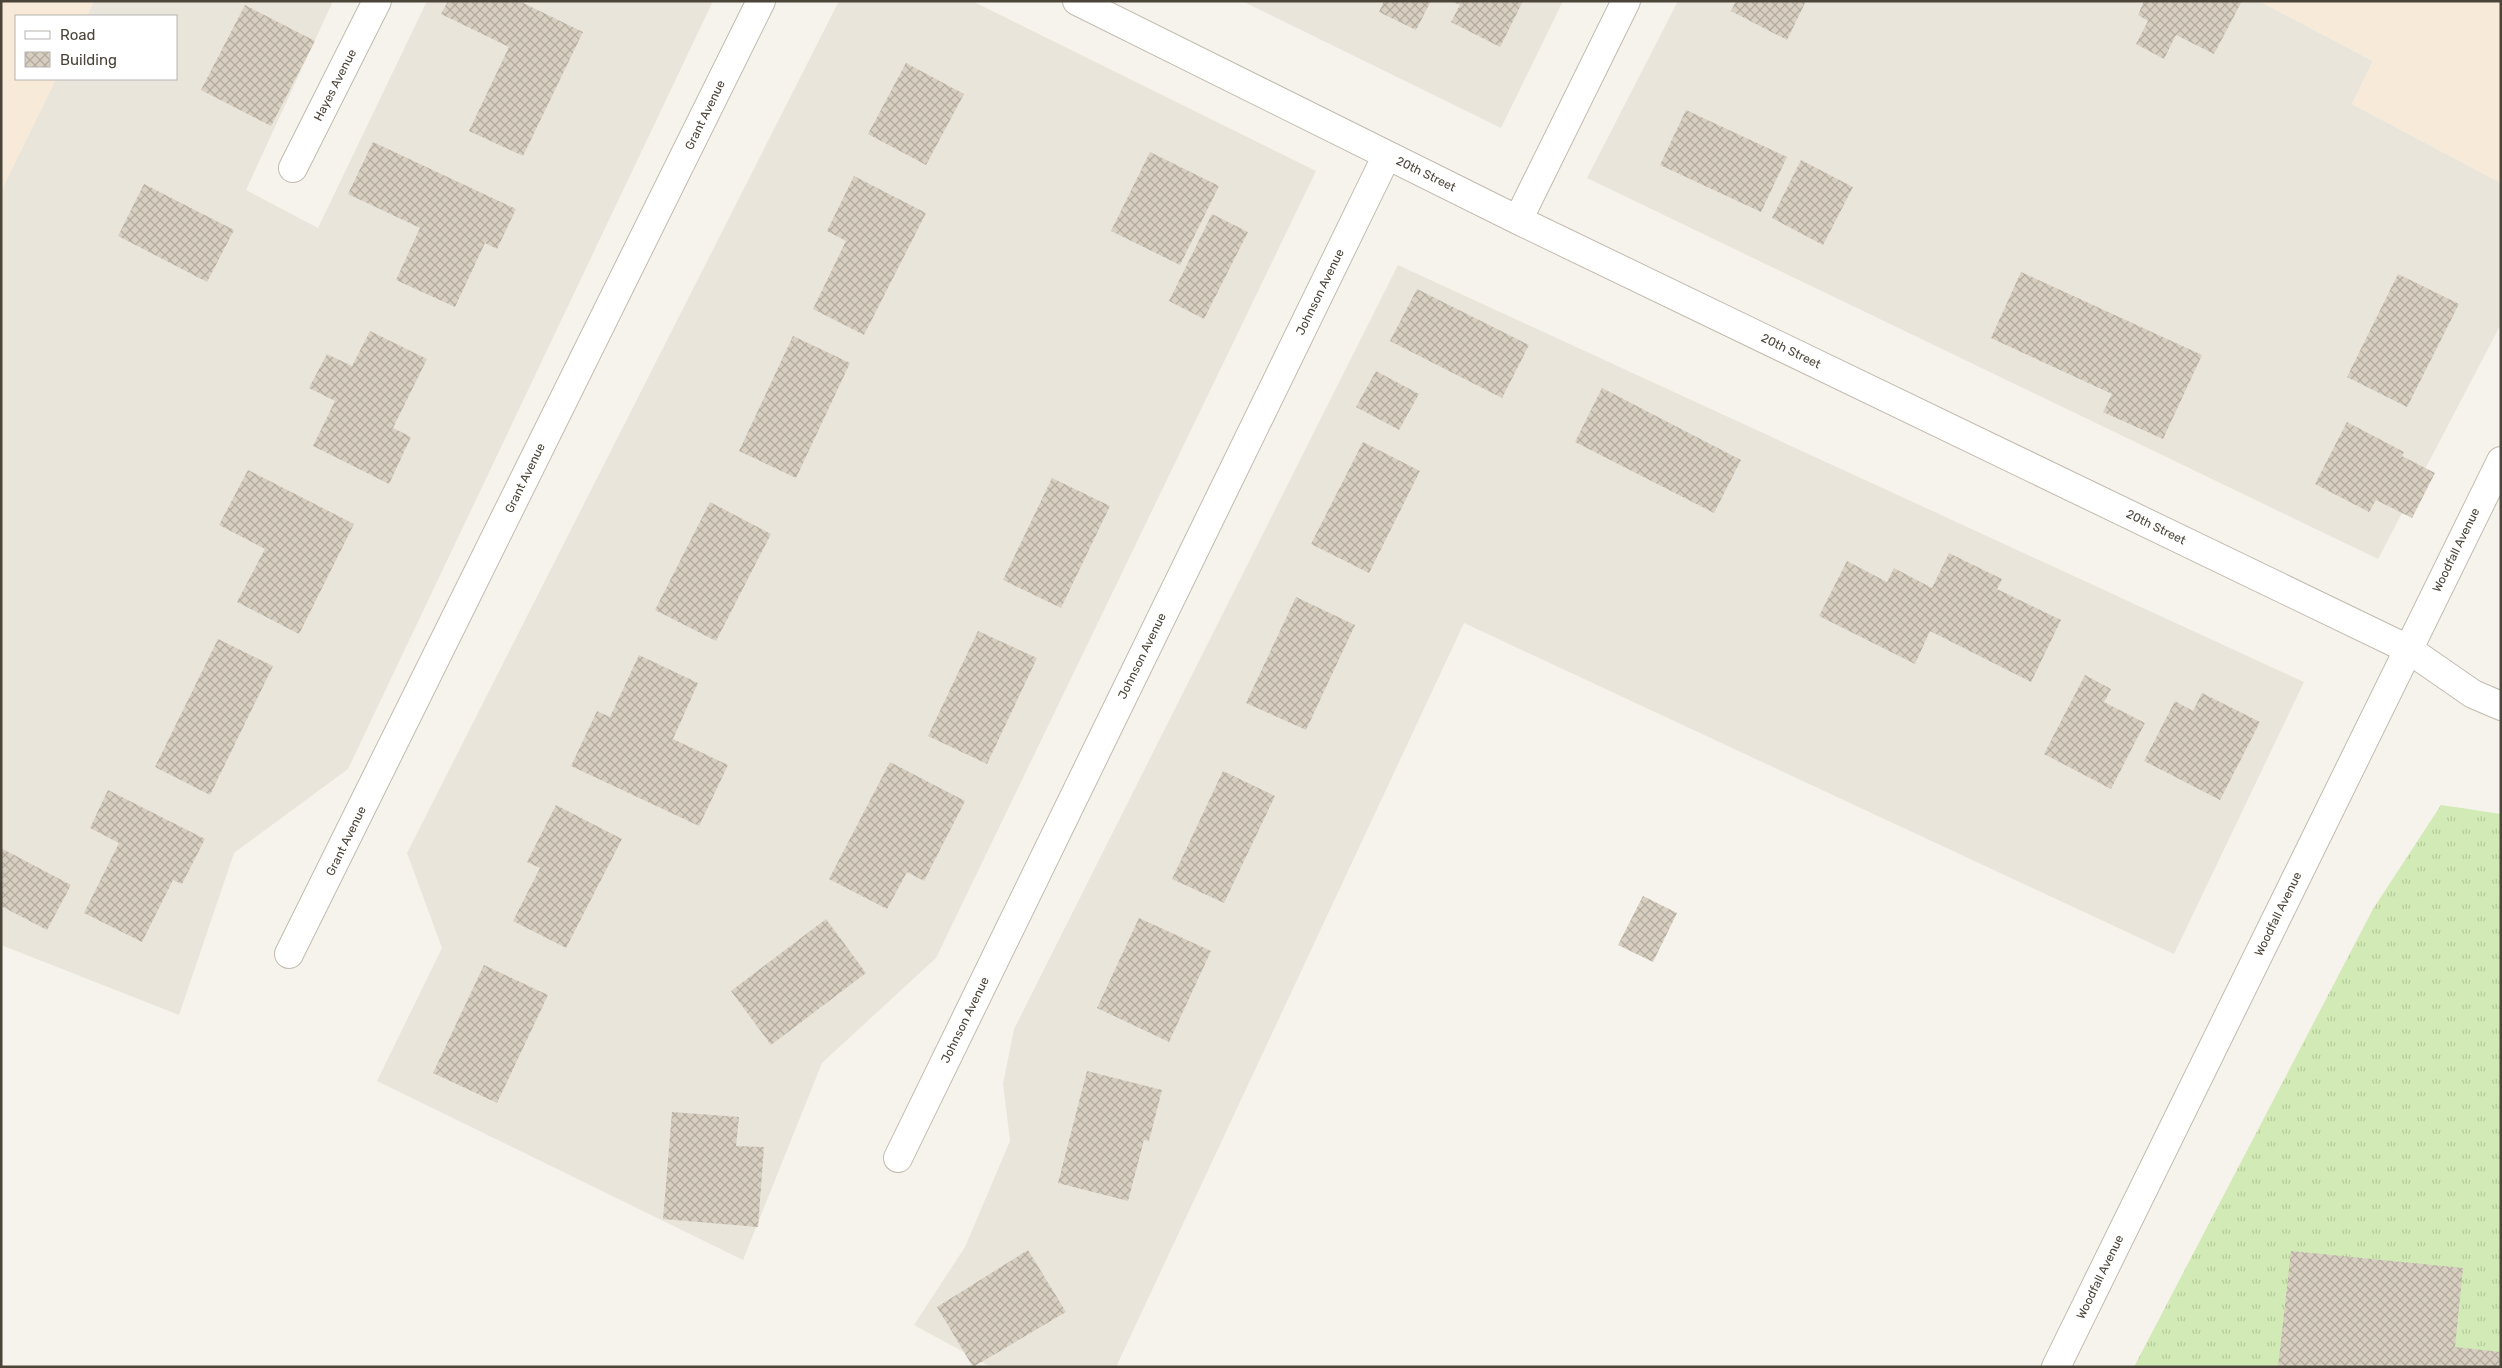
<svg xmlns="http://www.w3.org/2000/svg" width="2502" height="1368" viewBox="0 0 2502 1368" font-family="Rubik,sans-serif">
  <defs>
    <pattern id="grass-tufts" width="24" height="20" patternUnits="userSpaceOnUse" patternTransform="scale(1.25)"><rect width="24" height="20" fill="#d2eab5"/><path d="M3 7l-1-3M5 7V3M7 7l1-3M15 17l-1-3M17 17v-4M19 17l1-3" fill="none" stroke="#b6ca9c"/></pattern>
    <pattern id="building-cross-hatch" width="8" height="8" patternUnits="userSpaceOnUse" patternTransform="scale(1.25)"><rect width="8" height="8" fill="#d8cfc1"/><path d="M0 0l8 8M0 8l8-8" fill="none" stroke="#b1aa9e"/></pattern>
  </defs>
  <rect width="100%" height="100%" fill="#f6f3ec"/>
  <!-- residential -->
  <path fill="#eae5da" d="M94,1H333L246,190L318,228L427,1H713L348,769L234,853L179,1015L1,945V191L56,79H176V16H87Z
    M839,1H972L1316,171L936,958L822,1063L743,1260L377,1081L442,948L407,853Z
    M1242,1H1563L1501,128Z
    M1678,1H2259L2373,61L2352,104L2501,183V324L2378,559L1587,178Z
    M1398,265L2304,682L2174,954L1464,623L1116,1367H991L914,1325L965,1247L1010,1141L1003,1084L1014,1029Z"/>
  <!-- commercial -->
  <path fill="#f7ead8" d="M1,1H94L87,16H16V79H56L1,191Z
    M2259,1H2501V183L2352,104L2373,61Z"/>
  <!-- grass -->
  <path fill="url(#grass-tufts)" d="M2441,805L2501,814V1367H2134L2373,909Z"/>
  <!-- building -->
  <path fill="url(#building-cross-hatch)" d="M448,1H519L583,32L523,156L469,131L509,47L441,14Z
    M1384,1H1431L1416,30L1379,12Z
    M1451,1H1523L1500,47L1451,22L1460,5Z
    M1736,1H1806L1787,40L1731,11Z
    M2144,1H2242L2214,54L2176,35L2164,59L2136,44L2148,21L2138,15Z
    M245,5L315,41L271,126L201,90Z
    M906,63L964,94L926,165L868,134Z
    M1686,110L1787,157L1761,212L1660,165Z
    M373,142L516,209L497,249L485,243L455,307L396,280L420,228L348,194Z
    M1150,152L1219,186L1180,265L1111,231Z
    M1801,160L1853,187L1823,245L1772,218Z
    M854,176L926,213L864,335L813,309L846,241L827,231Z
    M144,184L234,230L207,282L118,236Z
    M1212,214L1248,232L1204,319L1169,301Z
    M2021,272L2202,355L2163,439L2103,412L2112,394L1991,338Z
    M2398,274L2459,304L2407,407L2347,377Z
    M1417,289L1529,345L1502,398L1390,341Z
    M370,331L427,359L393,428L411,437L389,484L313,446L335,401L309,388L327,354L352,366Z
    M793,336L850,363L796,478L739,451Z
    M1376,371L1419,394L1399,430L1356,407Z
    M1602,388L1741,460L1714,513L1575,442Z
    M2347,422L2404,452L2402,456L2435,473L2412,518L2376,500L2369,512L2315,484Z
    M1363,442L1420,471L1369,573L1311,544Z
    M248,470L354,524L299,634L237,602L265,549L219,525Z
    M1052,478L1110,506L1061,608L1003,580Z
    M710,502L771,534L716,641L655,610Z
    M1949,553L2002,579L1997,589L2061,620L2031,682L1930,631L1915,664L1819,616L1847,561L1887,582L1894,568L1932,588Z
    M1296,597L1355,625L1306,730L1246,703Z
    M978,631L1037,658L987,764L928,736Z
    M218,639L273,666L210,795L155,767Z
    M639,655L698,683L673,739L728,765L699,826L571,766L597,711L610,717Z
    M2085,675L2111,689L2104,702L2145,723L2111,789L2044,754Z
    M2202,693L2260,722L2220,800L2144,761L2175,701L2193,711Z
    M890,762L965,801L924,881L907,872L887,909L829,879Z
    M1223,771L1275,796L1224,903L1172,879Z
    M108,790L205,839L182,884L173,880L142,942L84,913L119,843L90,828Z
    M556,805L622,839L566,948L513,921L540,868L527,862Z
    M1,848L71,885L47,930L1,906Z
    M1643,896L1677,913L1653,962L1618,945Z
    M1139,918L1211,951L1169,1042L1097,1008Z
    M826,919L866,973L771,1045L731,991Z
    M484,965L548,995L497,1103L433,1073Z
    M1087,1071L1162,1090L1149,1141L1144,1140L1128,1201L1058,1183Z
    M672,1112L739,1117L736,1146L764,1147L758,1227L663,1219Z
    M1028,1250L1066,1312L973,1367L937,1307Z
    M2291,1251L2463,1268L2455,1347L2501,1352V1367H2278Z"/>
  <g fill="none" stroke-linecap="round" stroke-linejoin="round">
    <!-- minor casing -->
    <g stroke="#c2bbae" stroke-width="30">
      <path id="minor" d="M1077,1L1518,220L2408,649L2473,694L2501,706
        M293,168L377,1
        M1518,220L1626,1
        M289,954L761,1
        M898,1158L1387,155
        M2056,1367L2501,461"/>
    </g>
    <!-- minor -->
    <use href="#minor" stroke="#fff" stroke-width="28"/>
  </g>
  <g text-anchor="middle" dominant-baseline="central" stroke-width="4.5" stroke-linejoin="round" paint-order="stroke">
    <!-- street labels -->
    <g font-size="12" fill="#4b4439" stroke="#fff">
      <text transform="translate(335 85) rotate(-63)">Hayes Avenue</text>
      <text transform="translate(705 115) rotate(-64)">Grant Avenue</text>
      <text transform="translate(1426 174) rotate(26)">20th Street</text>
      <text transform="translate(1320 292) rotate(-64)">Johnson Avenue</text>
      <text transform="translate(1791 351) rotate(26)">20th Street</text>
      <text transform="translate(525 478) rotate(-64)">Grant Avenue</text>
      <text transform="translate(2156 527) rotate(26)">20th Street</text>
      <text transform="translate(2456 550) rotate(-64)">Woodfall Avenue</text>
      <text transform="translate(1142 656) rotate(-64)">Johnson Avenue</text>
      <text transform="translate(346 841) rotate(-64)">Grant Avenue</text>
      <text transform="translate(2278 914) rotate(-64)">Woodfall Avenue</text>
      <text transform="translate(965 1020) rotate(-64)">Johnson Avenue</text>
      <text transform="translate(2100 1277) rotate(-64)">Woodfall Avenue</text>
    </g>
  </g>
  <!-- border -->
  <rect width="2502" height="1368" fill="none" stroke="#4b4439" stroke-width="5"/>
  <!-- legend -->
  <rect x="15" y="15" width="162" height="65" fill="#ffffff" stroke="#b7b4b0"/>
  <rect x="25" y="31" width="25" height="8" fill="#ffffff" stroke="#b7b4b0"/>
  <text x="60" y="40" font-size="15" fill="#4b4439">Road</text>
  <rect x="25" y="52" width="25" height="15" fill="url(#building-cross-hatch)" stroke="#b7b4b0"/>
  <text x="60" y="65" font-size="15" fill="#4b4439">Building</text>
</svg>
